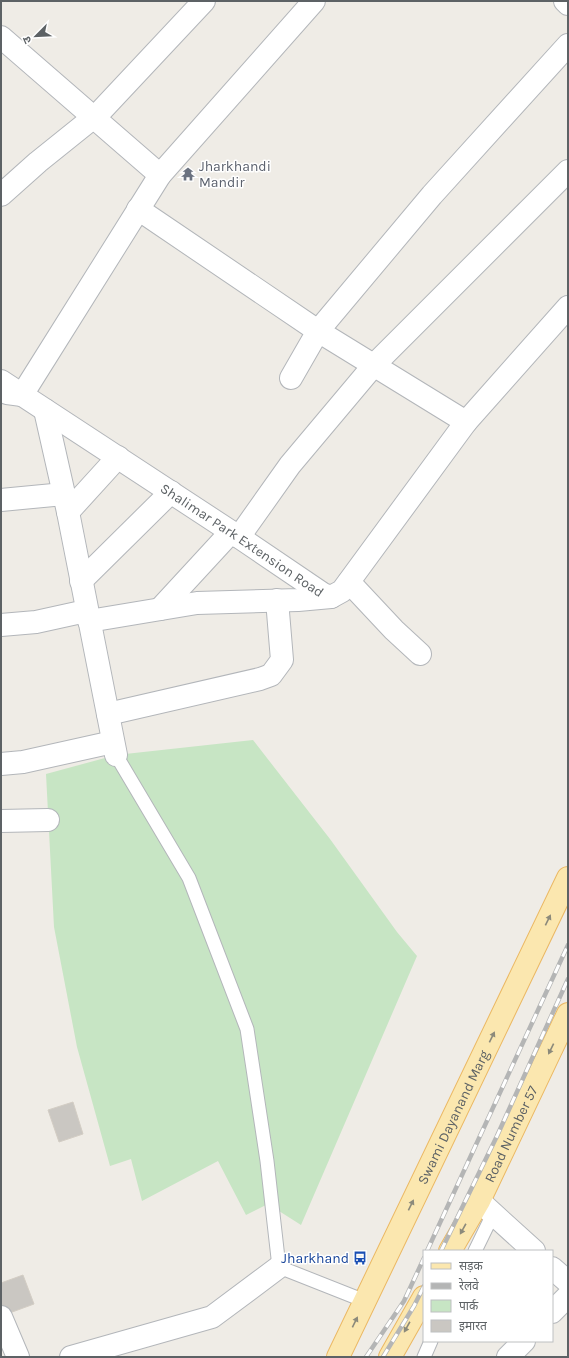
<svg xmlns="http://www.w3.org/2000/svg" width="569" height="1358" viewBox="0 0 569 1358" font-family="Karla,'Noto Sans Devanagari',sans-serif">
  <rect width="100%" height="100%" fill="#efece6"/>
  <!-- green -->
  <path fill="#c7e5c4" d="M253,740L330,839L397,932L417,956L301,1225L268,1204L246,1215L218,1161L142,1201L131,1159L110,1166L77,1047L54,927L46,774L116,755Z"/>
  <!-- building -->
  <path fill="#cac7c2" stroke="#d3cdc4" d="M73,1102L83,1134L59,1142L48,1110Z
    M23,1275L34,1304L4,1315L1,1305V1283Z"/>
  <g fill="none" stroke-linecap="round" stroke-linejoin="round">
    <!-- service casing -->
    <g stroke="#b3b6ba" stroke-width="15">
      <path id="service" d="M116,755L189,878L247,1029L267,1161L279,1267L365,1301
        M475,1251L493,1214
        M424,1357L431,1341"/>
    </g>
    <!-- minor casing -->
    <g stroke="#b3b6ba" stroke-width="24">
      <g id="minor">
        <path d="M1,37L160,175"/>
        <path d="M1,195L38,162L99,113L204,1"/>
        <path d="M138,209L318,331L466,422"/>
        <path d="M291,378L318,331L432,195L568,45"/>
        <path id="s1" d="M1,381L239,537L323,594L331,597L342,591L466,422L568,307"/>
        <path d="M7,393L22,395L160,175L314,1"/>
        <path d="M45,410L68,512L116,755"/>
        <path d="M1,500L64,494"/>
        <path d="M68,512L118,457"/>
        <path d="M239,537L290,465L374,365L568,171"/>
        <path d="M81,581L171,492"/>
        <path d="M349,582L394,630L420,654"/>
        <path d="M160,609L231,532"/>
        <path d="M89,621L197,603L298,600L331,597"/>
        <path d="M1,625L36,622L86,611"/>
        <path d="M108,714L260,679L271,675L282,660L277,600"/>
        <path d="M1,764L23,762L113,742"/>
        <path d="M1,821L48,820"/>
        <path d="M479,1201L534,1251"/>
        <path d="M552,1268L568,1282"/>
        <path d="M552,1312L568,1296"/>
        <path d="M1,1317L18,1357"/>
        <path d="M71,1357L212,1317L279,1267"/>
        <path d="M508,1357L524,1341"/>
      </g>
    </g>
    <!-- tertiary casing -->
    <g stroke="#b3b6ba" stroke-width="24">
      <path id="tertiary" d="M565,1L568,4"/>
    </g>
    <!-- primary casing -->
    <g stroke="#ebb863" stroke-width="24">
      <g id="primary">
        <path id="s2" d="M450,1251L479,1201L568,1014"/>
        <path id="s3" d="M338,1357L568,878"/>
        <path d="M390,1357L424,1297"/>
      </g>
    </g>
    <!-- service -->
    <use href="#service" stroke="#fff" stroke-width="13"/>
    <!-- minor -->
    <use href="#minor" stroke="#fff" stroke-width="22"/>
    <!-- tertiary -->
    <use href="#tertiary" stroke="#fff" stroke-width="22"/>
    <!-- primary -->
    <use href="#primary" stroke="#fbe7af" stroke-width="22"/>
    <!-- rail casing -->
    <g stroke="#b4b5b5" stroke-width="4.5">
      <path id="rail" d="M427,1251L568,945
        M441,1251L497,1136L568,979
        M366,1357L404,1301L424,1258
        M383,1357L414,1306L424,1286"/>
    </g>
    <!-- rail -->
    <use href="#rail" stroke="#fff" stroke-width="3" stroke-dasharray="9" stroke-linecap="butt"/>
  </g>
  <!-- one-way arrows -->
  <defs><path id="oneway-solid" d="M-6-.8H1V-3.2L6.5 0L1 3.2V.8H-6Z"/></defs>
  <g fill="#8c8a7b">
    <use href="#oneway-solid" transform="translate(548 920) rotate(-64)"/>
    <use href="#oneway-solid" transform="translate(492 1037) rotate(-64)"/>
    <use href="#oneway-solid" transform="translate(551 1049) rotate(116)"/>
    <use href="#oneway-solid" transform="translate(411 1205) rotate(-64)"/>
    <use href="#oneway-solid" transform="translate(463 1229) rotate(119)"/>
    <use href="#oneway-solid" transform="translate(355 1322) rotate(-64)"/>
    <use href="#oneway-solid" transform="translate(407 1327) rotate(119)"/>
  </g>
  <!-- icons -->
  <defs>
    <g id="temple-bare" transform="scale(1.08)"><path d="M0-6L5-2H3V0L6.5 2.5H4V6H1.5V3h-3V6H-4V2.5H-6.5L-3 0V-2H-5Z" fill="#6b7280" stroke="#fff" stroke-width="2.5" paint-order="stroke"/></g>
    <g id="bus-bare" transform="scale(1.08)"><path d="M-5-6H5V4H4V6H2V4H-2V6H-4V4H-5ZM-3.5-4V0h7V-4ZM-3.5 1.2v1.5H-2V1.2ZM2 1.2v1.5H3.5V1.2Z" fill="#1a4fb4" stroke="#fff" stroke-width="2.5" paint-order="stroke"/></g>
  </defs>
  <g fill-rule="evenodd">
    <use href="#temple-bare" x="188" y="174"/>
    <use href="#bus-bare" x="360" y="1258"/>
  </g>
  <g text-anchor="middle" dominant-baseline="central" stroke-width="3" stroke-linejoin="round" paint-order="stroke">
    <!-- worship labels -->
    <g font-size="14" fill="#5b616d" stroke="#fff" text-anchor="start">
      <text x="199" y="166">Jharkhandi<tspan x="199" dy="16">Mandir</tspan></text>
    </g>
    <!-- street labels -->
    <g font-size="14" fill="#5d6265" stroke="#fff">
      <text stroke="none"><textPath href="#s1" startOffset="289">Shalimar Park Extension Road</textPath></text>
      <text stroke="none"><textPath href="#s3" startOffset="266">Swami Dayanand Marg</textPath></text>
      <text stroke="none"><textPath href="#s2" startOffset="132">Road Number 57</textPath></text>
    </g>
    <!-- transit labels -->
    <g font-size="14" fill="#164399" stroke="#fff" text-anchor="end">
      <text x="349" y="1258">Jharkhand</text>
    </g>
  </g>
  <!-- border -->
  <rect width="569" height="1358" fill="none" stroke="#5d6265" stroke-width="4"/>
  <!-- legend -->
  <rect x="423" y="1250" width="130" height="92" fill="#ffffff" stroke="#bec0c1"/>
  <rect x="431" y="1263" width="20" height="6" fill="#fbe7af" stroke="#bec0c1"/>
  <text x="459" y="1270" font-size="12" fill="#5d6265">सड़क</text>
  <rect x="431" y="1283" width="20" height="6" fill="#b4b5b5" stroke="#bec0c1"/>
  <text x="459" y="1290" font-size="12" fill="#5d6265">रेलवे</text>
  <rect x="431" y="1300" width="20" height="12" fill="#c7e5c4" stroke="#bec0c1"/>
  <text x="459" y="1310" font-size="12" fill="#5d6265">पार्क</text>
  <rect x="431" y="1320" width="20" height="12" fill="#cac7c2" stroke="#bec0c1"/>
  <text x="459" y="1330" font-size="12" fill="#5d6265">इमारत</text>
  <!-- north arrow -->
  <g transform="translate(36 36) rotate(246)" stroke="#ffffff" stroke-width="3" paint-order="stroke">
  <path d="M0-3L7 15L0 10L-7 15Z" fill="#5d6265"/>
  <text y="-6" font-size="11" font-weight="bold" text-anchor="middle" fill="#5d6265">उ</text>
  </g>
</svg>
